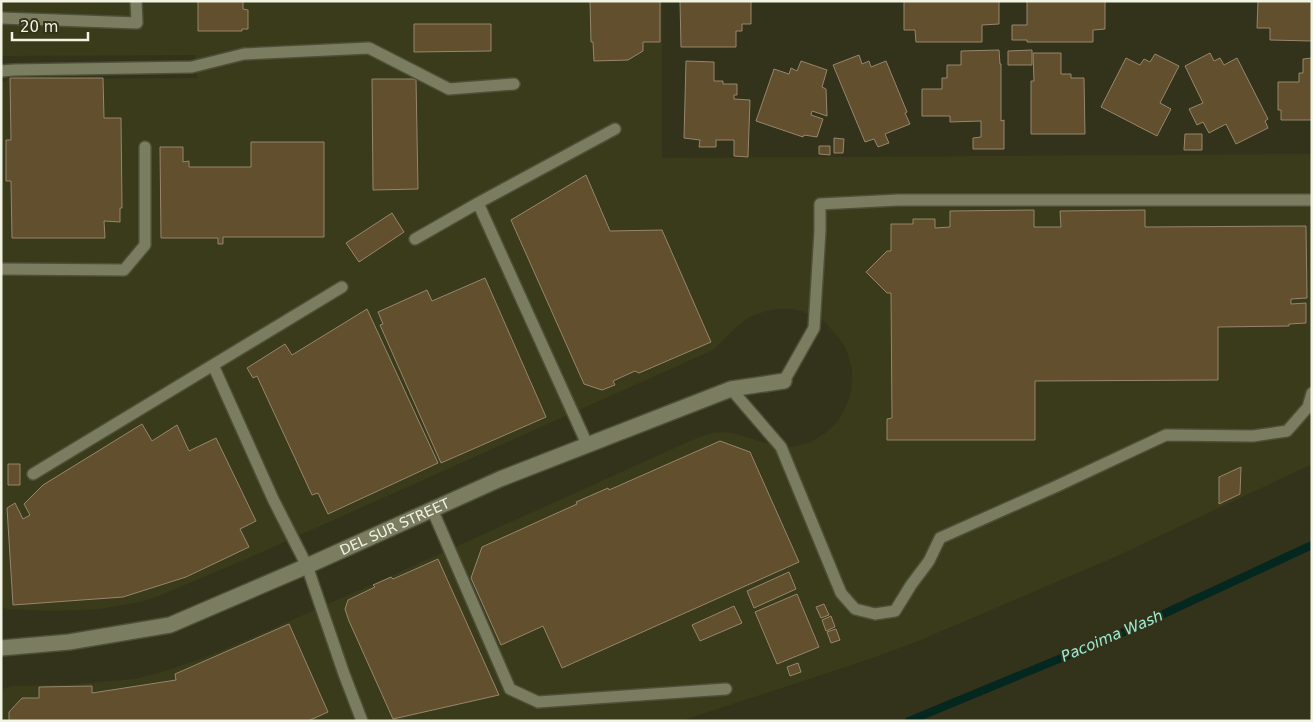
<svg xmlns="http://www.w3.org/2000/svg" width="1313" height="722" viewBox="0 0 1313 722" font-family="'DejaVu Sans',sans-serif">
  <rect width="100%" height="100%" fill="#32331a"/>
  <!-- built -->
  <path fill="#3a3b1a" d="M1,1H662V158L1312,154V464L1115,557L916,642L867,660L681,721H1V690L5,688L12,686L76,684L135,679L165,671L198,660L237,644L371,585L699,437L712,433L723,432L732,433L763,442L778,446L791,447L809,443L827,432L838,421L847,404L851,392L852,380V369L846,349L839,338L824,321L801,311L791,309H778L766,311L750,317L740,324L713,350L260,553L159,596L140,602L100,609L81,610L47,611L7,609L2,607L1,83L10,79L197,78L195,55L1,56Z"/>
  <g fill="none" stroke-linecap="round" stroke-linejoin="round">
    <!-- stream -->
    <path stroke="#04271f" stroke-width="8" d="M909,721L1129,630L1312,545"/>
  </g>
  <!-- building -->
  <path fill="#624f2e" stroke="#96866d" d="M198,1H243V9L248,10V29H242V31H198Z
    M590,1H660V42H643V51L628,60L594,61L593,42H591Z
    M680,1H751V24H742V31H736V47H681Z
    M904,1H999V24L982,25V42H916L915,30H904Z
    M1027,1H1105V29L1093,30V42H1027V40H1012V25H1027Z
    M1258,1H1312V41L1270,40V28H1257Z
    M414,24H491V51L414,52Z
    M999,50L1000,64H1001V121L1004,120V149H973V138L981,137V121L950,122V116H922V89H942V78H947V65H961V51Z
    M1032,50V65H1008V51Z
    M1033,53H1061V74H1071V78H1084L1085,134H1031V81H1034Z
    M1210,53L1214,61L1220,58L1224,65L1237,58L1268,119L1265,121L1268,128L1236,144L1226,124L1209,133L1203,122L1197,125L1189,109L1203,103L1185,66Z
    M1155,54L1179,66L1160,103L1171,109L1157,136L1101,107L1126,58L1140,65L1144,59L1150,62Z
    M859,55L862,64L869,61L871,67L886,61L907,112L905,113L910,124L885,134L889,143L878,147L874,139L865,142L833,65Z
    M1312,58V120H1281V110H1278V82H1299V73H1303V59Z
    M686,61L714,62V81H723V84H737V95H734V99L750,100L748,157L734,156V140H716V147H699L700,140L684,138Z
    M801,61L827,70L822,87L826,89L827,116L812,111L811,115L823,119L817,137L804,135L803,137L756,121L774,69L789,74L791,68L797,71Z
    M10,78H103L104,118H121L122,208H120V222L104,221L105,238H12L11,181H6V140H11Z
    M372,79H416L418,189L373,190Z
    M1185,134H1202V150H1184Z
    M834,138L844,139L843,153H834Z
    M251,142H324V237H223V244H218V238H161L160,147H183V162L189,161V167H251Z
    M819,146H830V155L819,154Z
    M586,175L610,231L662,230L711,342L639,373L635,371L613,381L615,385L602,390L584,384L511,220Z
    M1034,210V227H1061L1060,211L1145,210V227L1306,226L1307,298L1291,299V304L1306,303V323L1289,324V326L1218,327V380L1035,381V440H887V419L892,418L891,293H887L866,272L887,251H891V224H913V219H935V228L950,227V211Z
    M392,213L404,232L359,262L346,243Z
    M485,278L546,417L441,463L380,325L383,324L378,312L427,290L432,301Z
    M367,309L438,463L328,514L318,493L312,495L257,376L253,378L247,368L285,344L292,355Z
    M142,424L152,441L177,425L189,451L216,438L256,521L240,529L249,547L186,577L123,597L13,605L7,508L15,503L23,519L30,515L24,504L43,485Z
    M720,441L750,452L799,562L562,668L543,626L501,645L471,578L482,547L577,504L576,502L608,488L609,490Z
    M8,464H20V485H8Z
    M1241,467L1240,494L1219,504V477Z
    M438,559L499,695L393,719L349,621L345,609L348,600L375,587L373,585L391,577L393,579Z
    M789,572L796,589L754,608L747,591Z
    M797,594L819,647L777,664L755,612Z
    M824,604L829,615L821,618L816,607Z
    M734,606L742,623L700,641L692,625Z
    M831,616L835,627L826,631L822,620Z
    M289,624L328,712L308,721H9V712L22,698H39V687L92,686V693L176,680L175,674Z
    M836,629L840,640L831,643L827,632Z
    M798,663L801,672L790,676L787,667Z"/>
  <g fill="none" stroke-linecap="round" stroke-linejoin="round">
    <!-- service casing -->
    <g stroke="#4e4f39" stroke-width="14">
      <path id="service" d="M1,18L137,23L136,1
        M1,71L14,70L192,67L244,54L369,48L449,89L514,84
        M415,239L478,203
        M1,269L124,270L145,245V147
        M213,365L273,499L307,566L344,674L362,721
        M784,381L814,328L820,231V204L898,200H1312
        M731,389L781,447L841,593L855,609L875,614L895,611L911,585L929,561L940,538L1057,486L1166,435L1253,436L1287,431L1308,407L1312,393
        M587,444L478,203L615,129
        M33,474L342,287
        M432,509L510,689L538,702L726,689"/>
    </g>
    <!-- minor casing -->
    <g stroke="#4e4f39" stroke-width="18">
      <g id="minor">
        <path id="s1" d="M1,648L69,642L170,625L307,566L500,479L731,389L784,381"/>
      </g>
    </g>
    <!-- service -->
    <use href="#service" stroke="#7b7d61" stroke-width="11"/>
    <!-- minor -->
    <use href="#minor" stroke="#7b7d61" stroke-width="15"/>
  </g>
  <g text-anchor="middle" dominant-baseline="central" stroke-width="4" stroke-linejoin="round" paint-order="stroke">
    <!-- street labels -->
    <g font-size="14" fill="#f1f3e3" stroke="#32331a">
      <text stroke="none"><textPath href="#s1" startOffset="416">DEL SUR STREET</textPath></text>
    </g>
    <!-- water labels -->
    <g font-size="15" font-style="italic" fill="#9cebd3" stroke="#32331a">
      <text transform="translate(1112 636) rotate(-23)">Pacoima Wash</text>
    </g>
  </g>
  <!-- border -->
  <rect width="1313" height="722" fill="none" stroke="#f1f3e3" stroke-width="5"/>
  <!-- scale -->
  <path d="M12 32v8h76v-8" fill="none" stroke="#f1f3e3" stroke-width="2.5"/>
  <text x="20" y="32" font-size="15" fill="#f1f3e3" stroke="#32331a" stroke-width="4" paint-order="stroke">20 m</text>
</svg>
